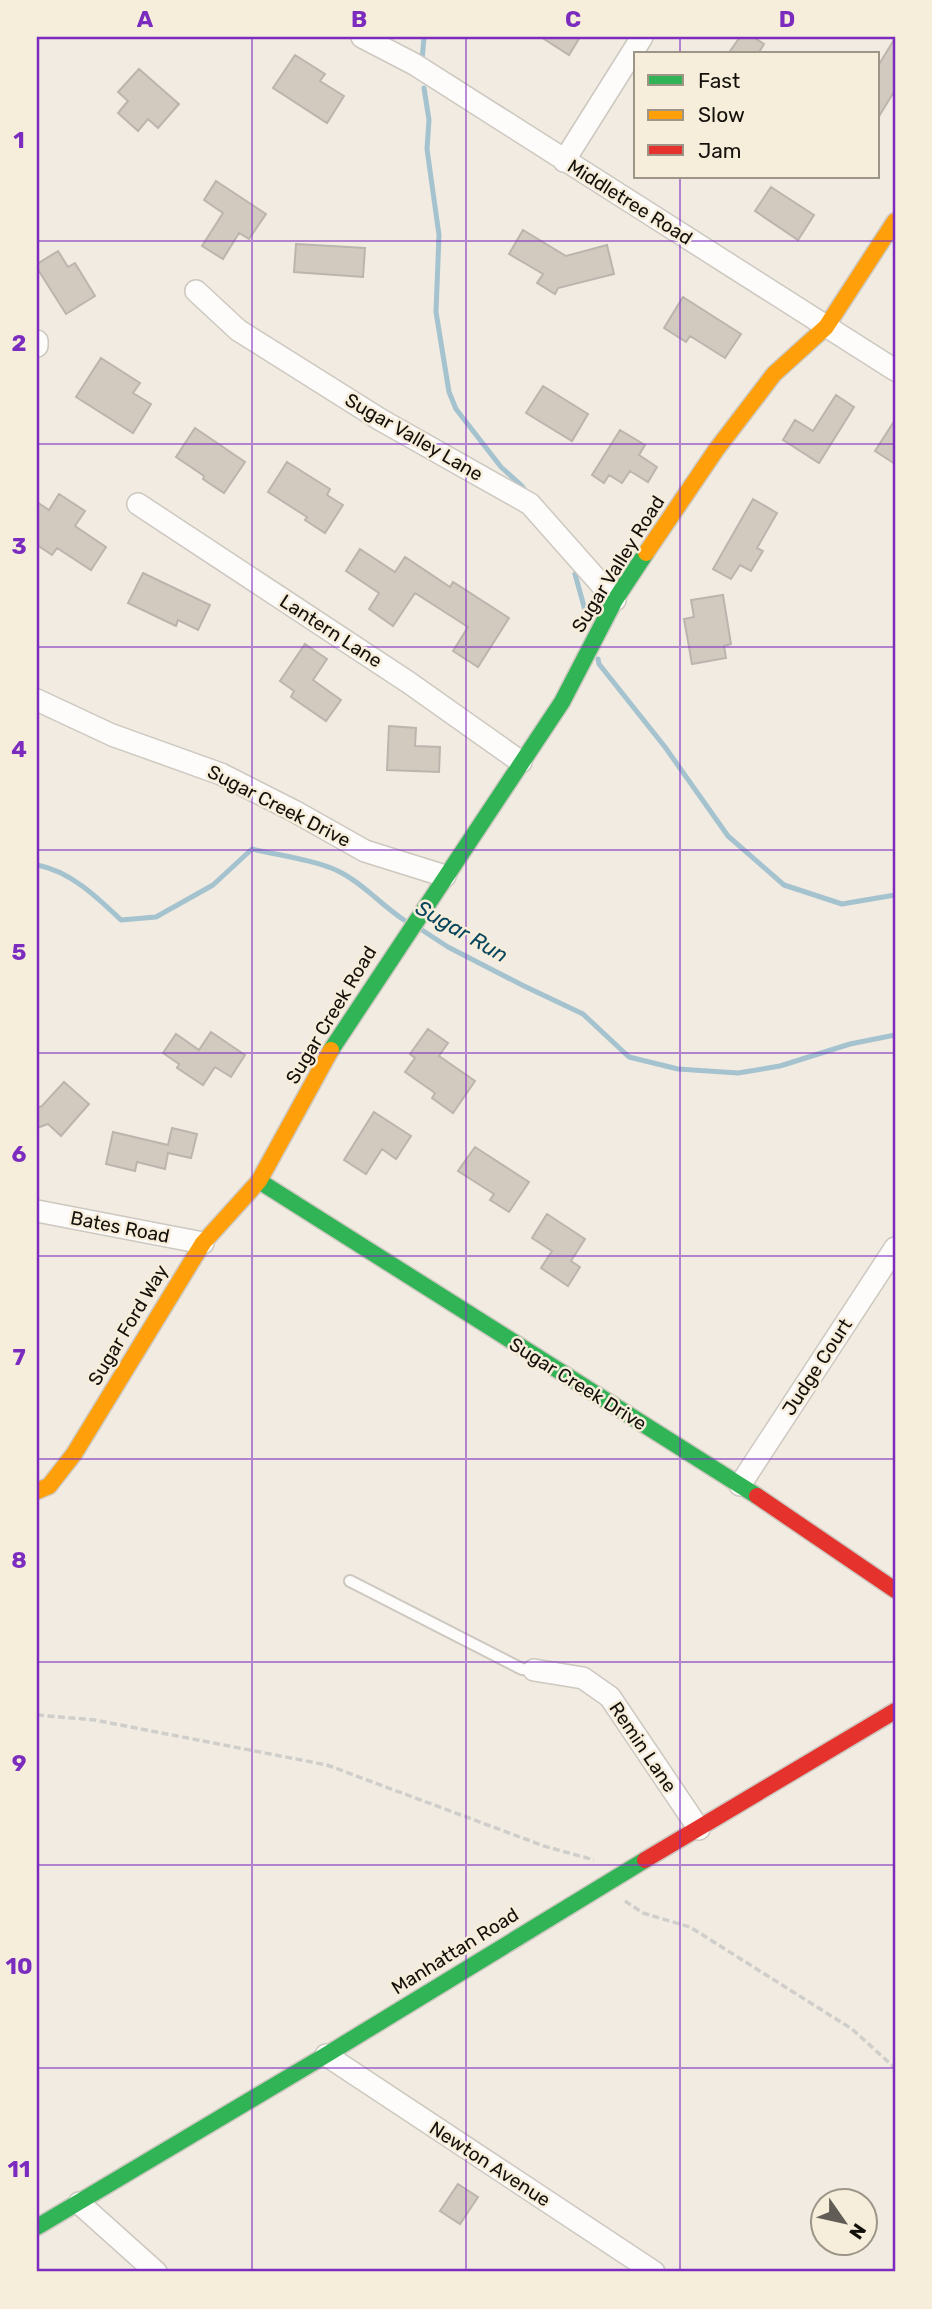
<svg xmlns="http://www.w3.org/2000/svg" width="932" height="2309" viewBox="0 0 932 2309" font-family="Rubik,sans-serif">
  <rect width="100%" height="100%" fill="#f1ebe1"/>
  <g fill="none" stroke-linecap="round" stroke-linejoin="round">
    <!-- stream -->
    <path stroke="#a5c2cf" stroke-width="5" d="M422,61L424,37
      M424,88L429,120L427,149L439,235L436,312L449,392L456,409L501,467L521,485L529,495
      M575,574L588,621
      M598,659L599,664L665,747L728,836L784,885L842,904L895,895
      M37,865C70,871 97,897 121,920L156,917L213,885L252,849C277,855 315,860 338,871C363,883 381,905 404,920
      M422,930L448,947L524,986L583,1014L629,1057L678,1069L738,1073L780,1066L850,1044L895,1035"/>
  </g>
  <!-- building -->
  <path fill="#d3cabf" stroke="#bbb5ae" stroke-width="2" d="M541,37H580L569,55Z
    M740,37H753L764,44L758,54H728Z
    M895,38V90L878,118V66Z
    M295,55L325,74L320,81L344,96L327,123L273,88Z
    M139,69L179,104L158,128L148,119L138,131L118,113L128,101L118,92Z
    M216,181L266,214L249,239L239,233L223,259L202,246L223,213L204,200Z
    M771,187L814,215L798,240L755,211Z
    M523,230L566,256L607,245L614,274L558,288L555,294L537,283L543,274L509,254Z
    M296,244L365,248L363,277L294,272Z
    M58,251L68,267L75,263L95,296L66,314L37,268V264Z
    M683,297L741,334L725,358L690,336L686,342L664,328Z
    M101,358L140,383L133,393L151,404L133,433L76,397Z
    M543,386L588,414L572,441L526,413Z
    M836,395L854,407L819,463L783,440L795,420L813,431Z
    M895,420V464L875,451Z
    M195,428L245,462L224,493L203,479L204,476L176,457Z
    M620,430L645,445L639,455L657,467L648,482L630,471L622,483L609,475L604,483L592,475Z
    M287,462L330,489L327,495L343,505L325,533L305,520L307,517L268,492Z
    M59,494L85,511L75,526L106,547L91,570L57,548L52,555L37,545V502L49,510Z
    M753,499L777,513L757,548L763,551L751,571L740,565L731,579L713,569Z
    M360,549L395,572L405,557L450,587L453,582L509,618L478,667L453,651L468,627L415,593L393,626L369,609L379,593L346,571Z
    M143,573L210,605L198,630L178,620L176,626L128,603Z
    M723,595L731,644L724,646L726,658L692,664L684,619L694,617L691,600Z
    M305,644L327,659L313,680L341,700L326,721L291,697L294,691L280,681Z
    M389,726L416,728L415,746L440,747L439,772L387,770Z
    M428,1029L448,1043L439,1056L475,1081L453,1113L432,1098L435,1093L405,1072L415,1058L410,1054Z
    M211,1032L245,1055L231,1077L215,1067L203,1085L177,1068L179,1064L163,1053L176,1034L199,1050Z
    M64,1082L89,1104L61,1136L48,1124L37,1128V1108L42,1106Z
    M374,1112L411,1136L396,1159L382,1149L366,1174L344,1160Z
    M172,1128L197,1134L191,1158L168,1153L165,1169L137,1162L135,1171L106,1164L113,1132L168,1145Z
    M475,1147L529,1182L509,1212L490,1200L494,1194L458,1171Z
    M547,1214L585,1239L571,1261L580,1267L568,1286L541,1268L552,1251L532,1238Z
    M458,2184L478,2197L460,2224L440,2211Z"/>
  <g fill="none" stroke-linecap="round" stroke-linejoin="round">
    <!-- lane casing -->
    <g stroke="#cdc8c0" stroke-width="14">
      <path id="lane" d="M350,1581L522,1669L534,1670"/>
    </g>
    <!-- street casing -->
    <g stroke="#cdc8c0" stroke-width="24">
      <path id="street" d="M362,37L414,64L895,370
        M564,161L642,37
        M196,291L238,330L381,420L530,504L615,600
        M37,341V346
        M138,504L408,682L521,762
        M37,700L112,735L221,774L294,811L365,851L445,876
        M37,1211L203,1243
        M740,1485L895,1248
        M534,1670L583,1678L610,1697L699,1829
        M326,2055L654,2272
        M79,2203L156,2272"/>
    </g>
    <!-- fast casing -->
    <g stroke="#cdc8c0" stroke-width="19">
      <path id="fast" d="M331,1050L562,702L615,600L646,553
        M259,1181L757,1496
        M37,2227L326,2055L645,1860"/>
    </g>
    <!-- slow casing -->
    <g stroke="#cdc8c0" stroke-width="19">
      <path id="slow" d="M646,553L716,450L774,374L826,327L895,221
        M37,1491L49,1486L74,1454L203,1243L259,1181L331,1050"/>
    </g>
    <!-- jam casing -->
    <g stroke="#cdc8c0" stroke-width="19">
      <path id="jam" d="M757,1496L895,1590
        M645,1860L895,1711"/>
    </g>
    <!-- path -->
    <path stroke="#d0cecb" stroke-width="3.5" stroke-dasharray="7 3.5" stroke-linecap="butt" d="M37,1715L95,1720L327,1765L544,1846L594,1860
      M625,1901L643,1913L690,1927L852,2029L895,2068"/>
    <!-- lane -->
    <use href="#lane" stroke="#fdfcfa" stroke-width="10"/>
    <!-- street -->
    <use href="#street" stroke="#fdfcfa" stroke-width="21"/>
    <!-- fast -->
    <use href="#fast" stroke="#30b455" stroke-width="16"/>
    <!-- slow -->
    <use href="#slow" stroke="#ff9f0a" stroke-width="16"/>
    <!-- jam -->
    <use href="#jam" stroke="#e5322d" stroke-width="16"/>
  </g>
  <!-- grid -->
  <path fill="none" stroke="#7b2cbf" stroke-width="2" stroke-opacity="0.55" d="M252,37V2272M466,37V2272M680,37V54M680,177V2272M37,241H895M37,444H895M37,647H895M37,850H895M37,1053H895M37,1256H895M37,1459H895M37,1662H895M37,1865H895M37,2068H895"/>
  <g text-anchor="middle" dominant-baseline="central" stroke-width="5" stroke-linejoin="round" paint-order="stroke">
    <!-- street labels -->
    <g font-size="19" fill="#14110b" stroke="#f7eddb">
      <text transform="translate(630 202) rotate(32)">Middletree Road</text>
      <text transform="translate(414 437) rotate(30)">Sugar Valley Lane</text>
      <text transform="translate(618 564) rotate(-58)">Sugar Valley Road</text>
      <text transform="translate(331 631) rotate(33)">Lantern Lane</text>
      <text transform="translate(279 806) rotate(27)">Sugar Creek Drive</text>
      <text transform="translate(331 1015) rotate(-59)">Sugar Creek Road</text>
      <text transform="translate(120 1227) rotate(11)">Bates Road</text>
      <text transform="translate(128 1325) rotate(-59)">Sugar Ford Way</text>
      <text transform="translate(817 1367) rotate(-57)">Judge Court</text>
      <text transform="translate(578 1384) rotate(32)">Sugar Creek Drive</text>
      <text transform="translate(643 1747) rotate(56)">Remin Lane</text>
      <text transform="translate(455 1951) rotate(-32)">Manhattan Road</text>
      <text transform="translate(490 2164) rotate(33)">Newton Avenue</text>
    </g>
    <!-- water labels -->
    <g font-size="21" font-style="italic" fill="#07455d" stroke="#f7eddb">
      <text transform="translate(462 931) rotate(30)">Sugar Run</text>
    </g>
  </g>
  <!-- border -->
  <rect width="932" height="2309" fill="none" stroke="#f7eddb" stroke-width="77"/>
  <!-- legend -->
  <rect x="634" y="52" width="245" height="126" fill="#f7eddb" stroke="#9c9588" stroke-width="2"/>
  <rect x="648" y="75" width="35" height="10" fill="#30b455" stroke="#9c9588" stroke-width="2"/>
  <text x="698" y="88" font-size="21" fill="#14110b">Fast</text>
  <rect x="648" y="110" width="35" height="10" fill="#ff9f0a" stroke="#9c9588" stroke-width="2"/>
  <text x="698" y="122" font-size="21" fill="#14110b">Slow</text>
  <rect x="648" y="145" width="35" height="10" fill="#e5322d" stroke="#9c9588" stroke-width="2"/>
  <text x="698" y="158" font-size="21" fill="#14110b">Jam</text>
  <!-- north arrow -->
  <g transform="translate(844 2222) rotate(124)"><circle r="33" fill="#f7eddb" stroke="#9c9588" stroke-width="2"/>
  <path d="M0-5L12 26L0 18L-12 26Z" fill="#615d56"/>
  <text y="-10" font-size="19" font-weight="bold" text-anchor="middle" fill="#14110b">N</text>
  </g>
  <rect x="38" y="38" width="856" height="2232" fill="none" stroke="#7b2cbf" stroke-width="2.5"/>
  <g font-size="23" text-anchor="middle" font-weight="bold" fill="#7b2cbf">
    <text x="145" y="27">A</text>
    <text x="359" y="27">B</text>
    <text x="573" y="27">C</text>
    <text x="787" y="27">D</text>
    <text x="19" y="148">1</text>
    <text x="19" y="351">2</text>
    <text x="19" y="554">3</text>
    <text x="19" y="757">4</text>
    <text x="19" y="960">5</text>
    <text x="19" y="1162">6</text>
    <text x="19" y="1365">7</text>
    <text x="19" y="1568">8</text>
    <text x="19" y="1771">9</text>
    <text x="19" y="1974">10</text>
    <text x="19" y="2177">11</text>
  </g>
</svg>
